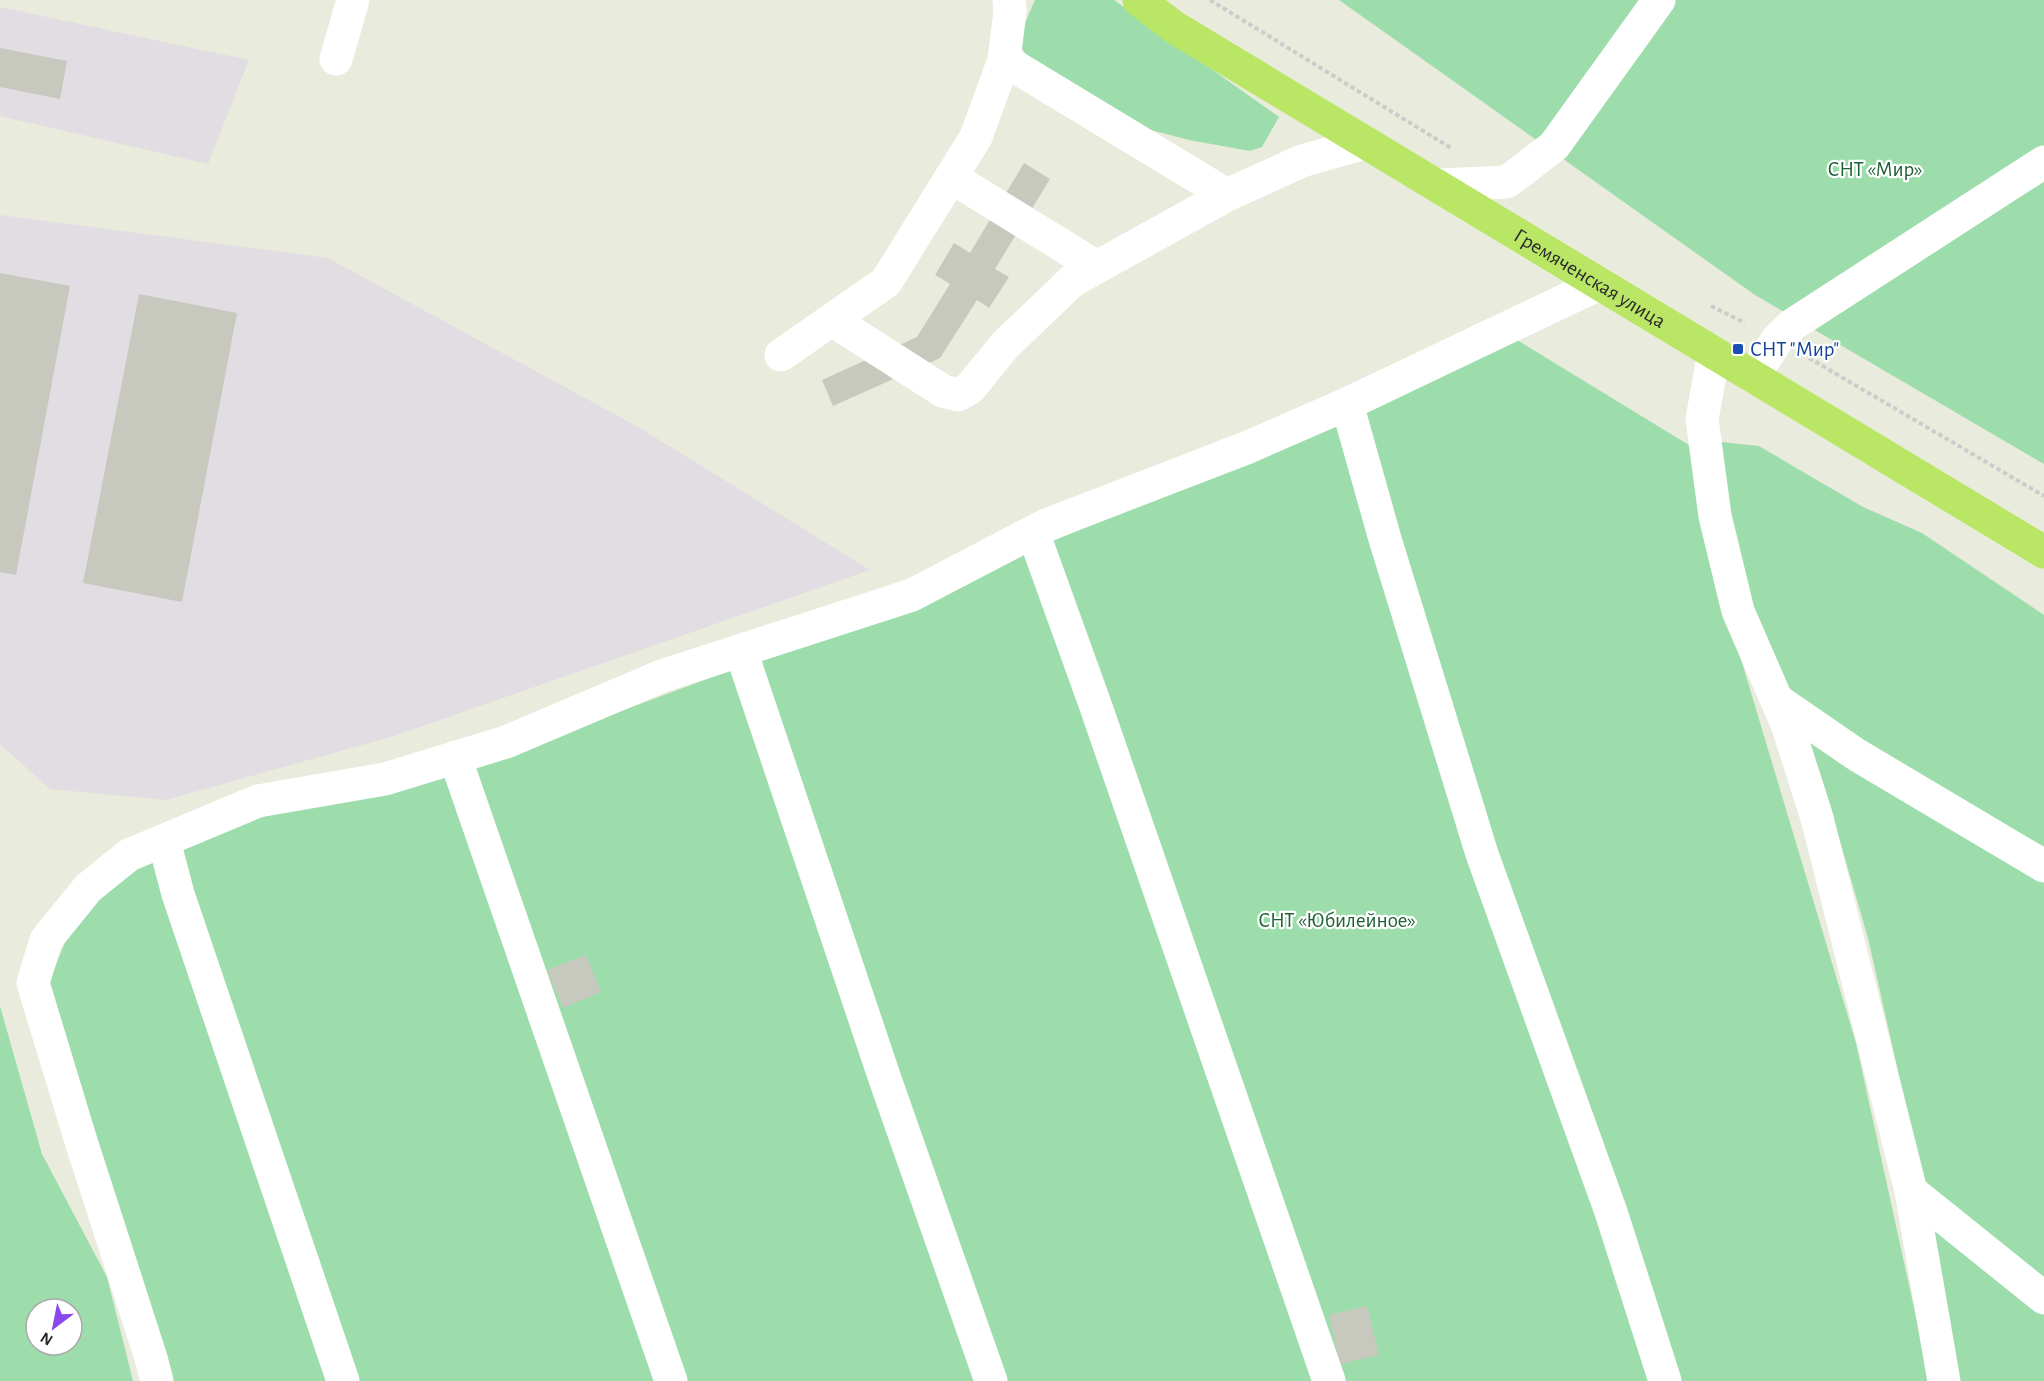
<svg xmlns="http://www.w3.org/2000/svg" width="2044" height="1381" viewBox="0 0 2044 1381" font-family="'Alegreya Sans',sans-serif">
  <rect width="100%" height="100%" fill="#e9ebdc"/>
  <!-- industrial -->
  <path fill="#e2dde3" d="M0,7L249,60L208,164L0,116Z
    M0,215L328,258L640,428L870,570L394,736L166,800L50,789L0,744Z"/>
  <!-- green -->
  <path fill="#9dddac" fill-rule="evenodd" d="M1035,0H1114L1279,117L1262,147L1250,151L1189,140L1151,130L1026,55L1020,45L1025,23Z
    M1339,0H2044V464L1755,295Z
    M1517,340L1697,450L1702,529L1856,1043L1930,1381H170L46,989L73,923L140,864L254,815L463,770L913,602Z
    M1721,442L1759,446L1863,507L1922,533L2044,615V1381H1956L1924,1187L1868,938L1821,776L1746,603L1724,513Z
    M0,1006L42,1154L107,1277L133,1381H0ZM36,1309H72V1345H36Z"/>
  <!-- building -->
  <path fill="#c7c9bf" d="M0,48L67,61L60,99L0,87Z
    M1024,163L1050,179L995,269L1009,277L989,308L977,300L940,358L833,406L822,380L917,337L950,284L935,275L954,243L970,253Z
    M0,273L70,286L16,575L0,572Z
    M139,294L237,313L182,602L83,583Z
    M586,955L601,992L563,1008L547,970Z
    M1367,1306L1379,1355L1340,1364L1329,1315Z"/>
  <g fill="none" stroke-linecap="round" stroke-linejoin="round">
    <!-- path -->
    <path stroke="#ccc" stroke-width="4" stroke-dasharray="4.5 3" stroke-linecap="butt" d="M1210,0L1451,148
      M1711,306L1745,323
      M1809,358L2044,496"/>
    <!-- minor -->
    <path stroke="#fff" stroke-width="33" d="M1009,0L1010,11L1004,60L1227,195L1302,161L1365,143
      M336,59L353,0
      M951,177L1097,267
      M1437,185L1507,182L1554,146L1659,0
      M832,320L943,391L958,395L970,388L1005,345L1072,281L1227,195
      M1714,353L1702,419L1715,516L1738,611L1787,724L1817,818L1911,1191L1944,1381
      M781,355L886,282L976,137L1004,60
      M1753,377L1777,340L1792,325L2044,162
      M1347,404L1385,539L1482,854L1611,1212L1665,1381
      M1033,532L1095,704L1329,1381
      M741,651L885,1079L991,1381
      M1777,700L1857,755L2044,866
      M455,757L671,1381
      M164,841L178,894L343,1381
      M1911,1191L2044,1298
      M157,1381L151,1358L81,1141L33,983L46,940L88,888L129,855L258,801L385,779L506,742L662,676L912,595L1044,526L1246,448L1347,404L1599,284"/>
    <!-- major -->
    <path stroke="#bae666" stroke-width="33" id="s1" d="M1139,0L1174,27L2044,552"/>
  </g>
  <!-- markers -->
  <rect fill="#1a4fb4" stroke="#fff" stroke-width="2" x="1732" y="343" width="12" height="12" rx="3"/>
  <g text-anchor="middle" dominant-baseline="central" stroke-width="4.5" stroke-linejoin="round" paint-order="stroke">
    <!-- park labels -->
    <g font-size="21" fill="#1f6137" stroke="#fff">
      <text x="1875" y="169">СНТ «Мир»</text>
      <text x="1337" y="920">СНТ «Юбилейное»</text>
    </g>
    <!-- street labels -->
    <g font-size="21" fill="#2a2a2a" stroke="#fff">
      <text stroke="none"><textPath href="#s1" startOffset="530">Гремяченская улица</textPath></text>
    </g>
    <!-- transit labels -->
    <g font-size="21" fill="#164399" stroke="#fff" text-anchor="start">
      <text x="1750" y="349">СНТ "Мир"</text>
    </g>
  </g>
  <!-- north arrow -->
  <g transform="translate(54 1327) rotate(212)"><circle r="28" fill="#ffffff" stroke="#aaaaaa" stroke-width="1.5"/>
  <path d="M0-4.5L10 22L0 15L-10 22Z" fill="#8848ec"/>
  <text y="-9" font-size="16" font-weight="bold" text-anchor="middle" fill="#2a2a2a">N</text>
  </g>
</svg>
